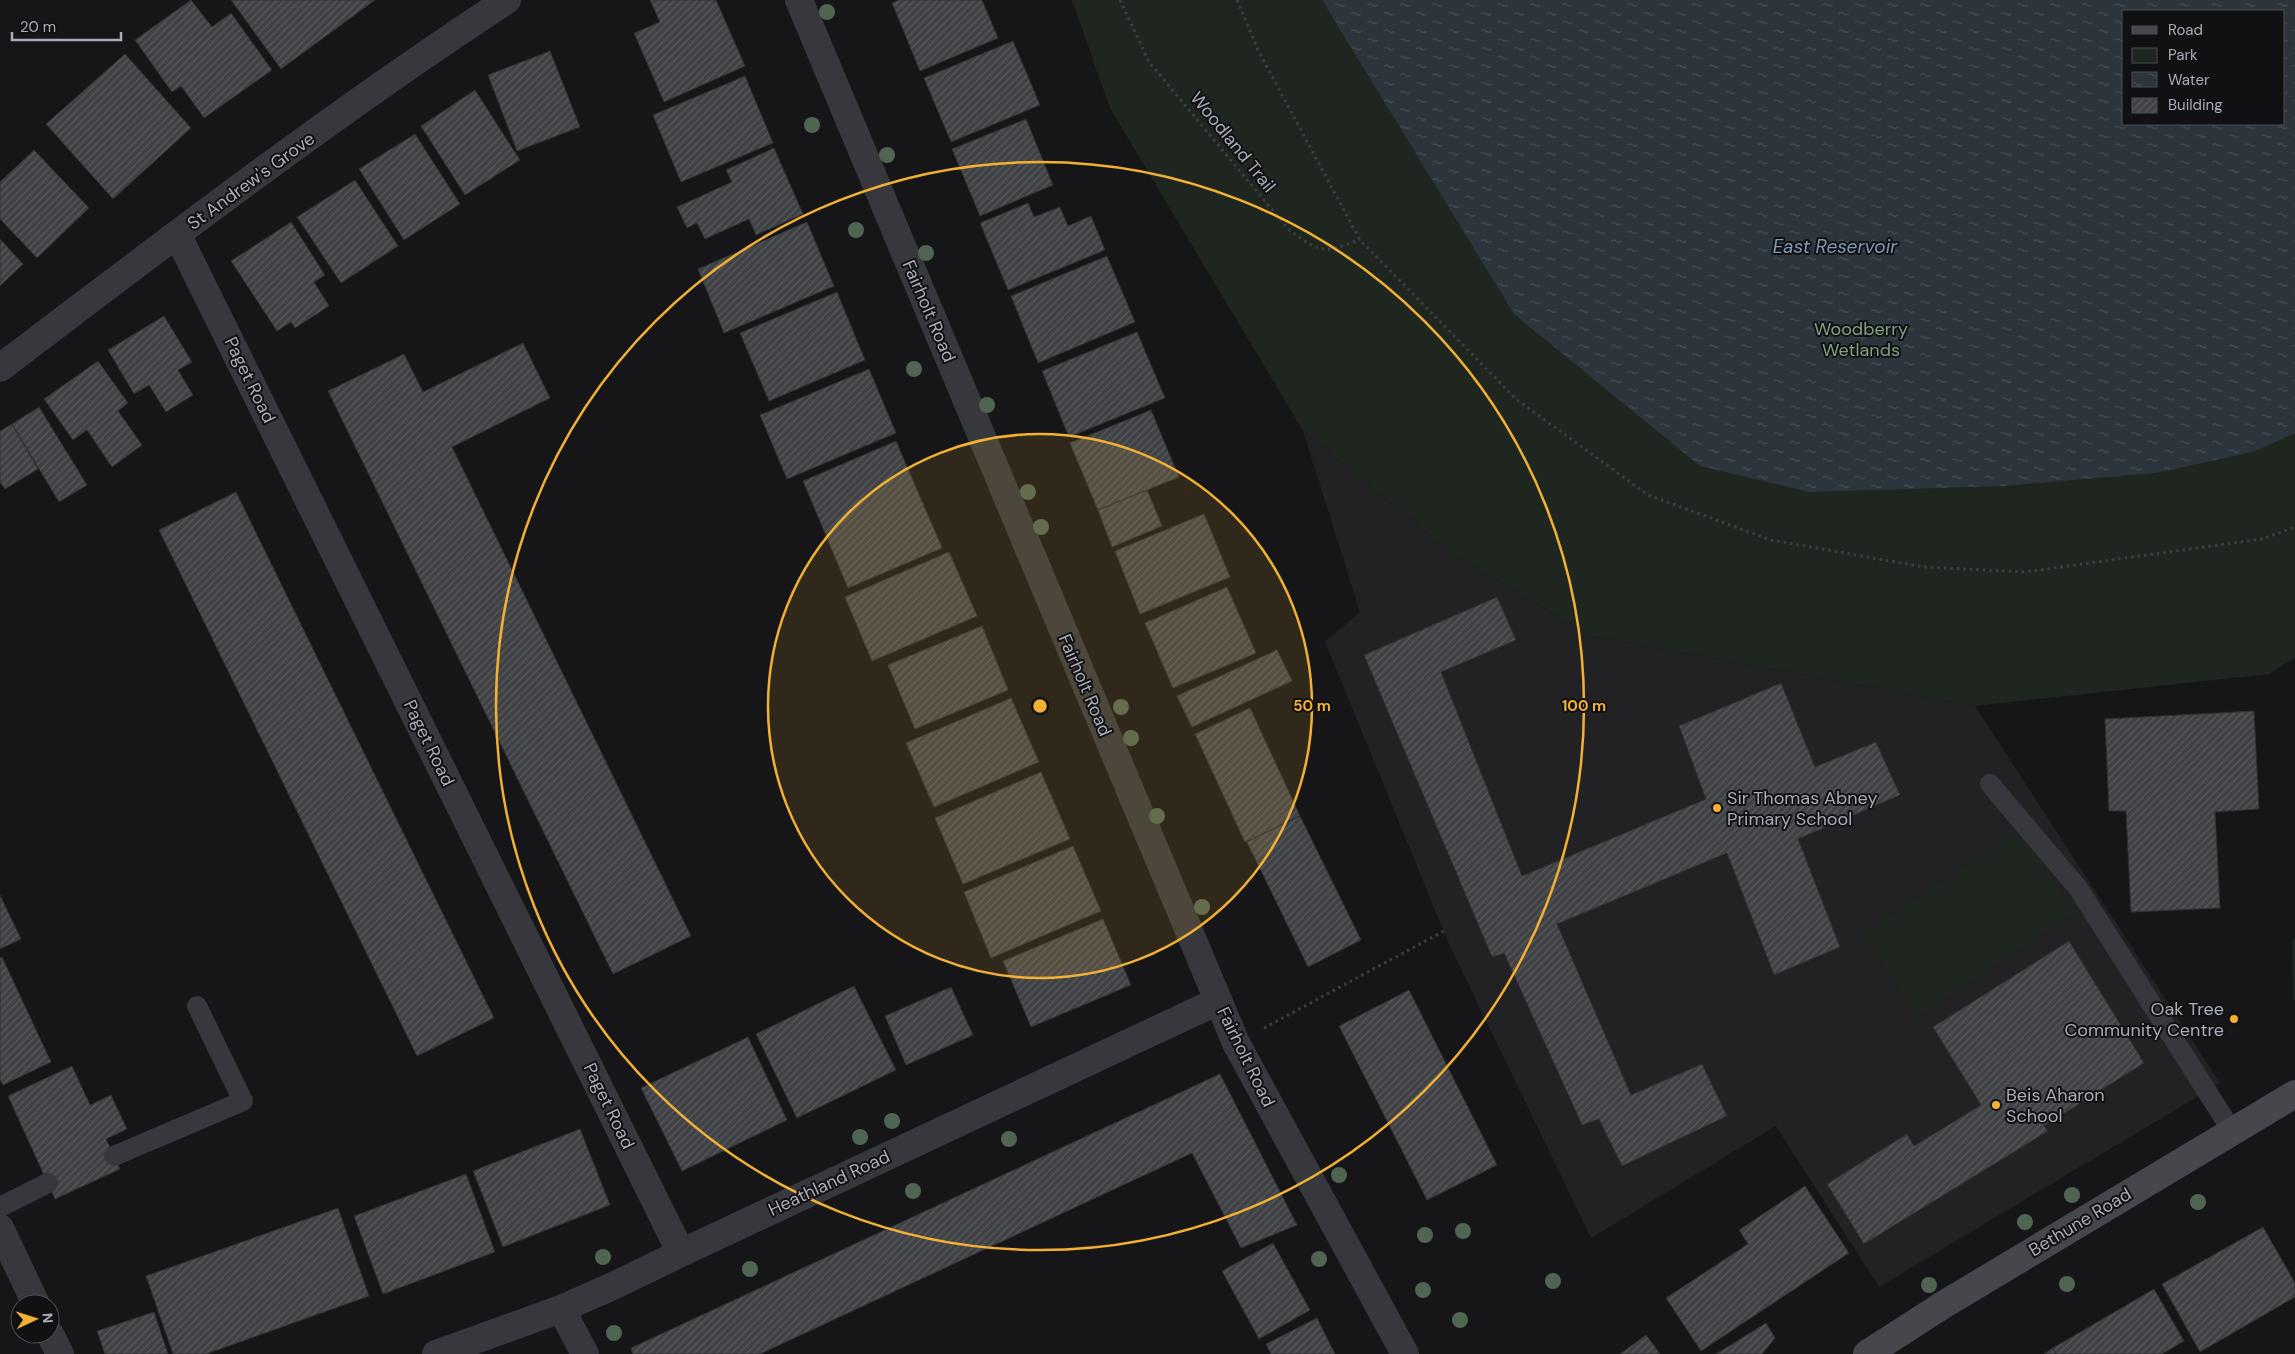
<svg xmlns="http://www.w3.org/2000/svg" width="2295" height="1354" viewBox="0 0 2295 1354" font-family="'DM Sans',sans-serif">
  <defs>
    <pattern id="water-ripples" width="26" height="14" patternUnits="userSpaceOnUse" patternTransform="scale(1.25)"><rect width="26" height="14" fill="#2c353c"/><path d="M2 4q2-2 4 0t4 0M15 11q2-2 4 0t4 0" fill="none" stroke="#485056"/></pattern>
    <pattern id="building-hatch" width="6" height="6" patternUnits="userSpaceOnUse" patternTransform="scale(1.25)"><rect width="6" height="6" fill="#404145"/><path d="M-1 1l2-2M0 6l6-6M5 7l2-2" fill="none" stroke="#595a5e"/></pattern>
  </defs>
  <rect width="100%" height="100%" fill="#161618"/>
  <!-- built -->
  <path fill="#222225" d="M1303,431L1453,554L1591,636L1975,706L2220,1083L1879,1287L1776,1126L1591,1238L1449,944L1325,642L1360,612Z"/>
  <!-- green -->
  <path fill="#1e261f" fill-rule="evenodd" d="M1072,0H2295V658L2269,674L1975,706L1591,636L1453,554L1303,431L1110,108ZM2124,11H2284V124H2124Z
    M2020,831L2075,913L1918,1017L1864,934Z
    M2295,938V1000H2293L2292,939Z"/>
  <!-- water -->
  <path fill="url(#water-ripples)" fill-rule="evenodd" d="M1322,0H2295V433L2253,452L2155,473L2003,486L1809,492L1700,466L1514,314ZM2124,11H2284V124H2124Z"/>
  <!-- building -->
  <path fill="url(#building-hatch)" stroke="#303034" d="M191,0L212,27L231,13L272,70L204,118L181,86L172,92L135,40Z
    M231,0H375L281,69Z
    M650,0H716L745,66L664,102L634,33L660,22Z
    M899,0H982L998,38L920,71L892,3Z
    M1013,41L1040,105L951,142L924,78Z
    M550,51L580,127L517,151L488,75Z
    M125,54L191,128L113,199L46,124Z
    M745,76L773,143L681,182L653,115Z
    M475,90L520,160L465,195L421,126Z
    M1026,119L1053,185L980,216L952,149Z
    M415,134L460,204L404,240L359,169Z
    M774,148L803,214L756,235L749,219L705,239L697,223L687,228L677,207L732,182L726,170Z
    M34,150L89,208L37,258L0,219V182Z
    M355,180L398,246L341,283L297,217Z
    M1028,203L1034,217L1060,207L1068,226L1091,216L1105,250L1008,290L980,223Z
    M291,222L325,275L314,282L329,306L295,328L291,322L277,331L231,261Z
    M807,222L834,286L724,333L698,269Z
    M0,239L23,264L0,286Z
    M1107,256L1135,322L1038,363L1011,296Z
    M837,292L865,360L769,401L740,333Z
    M164,316L192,362L178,370L193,395L166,412L149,385L134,394L108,350Z
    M1137,332L1165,398L1069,437L1042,371Z
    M523,343L550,398L452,447L691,936L613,974L328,391L404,354L423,392Z
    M98,361L128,403L118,411L142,445L112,467L87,430L73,440L44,399Z
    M869,369L896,433L787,479L760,415Z
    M39,407L87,485L59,502L12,424Z
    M1151,410L1179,477L1098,510L1070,443Z
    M12,424L38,469L5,489L0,482V431Z
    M896,441L942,548L848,588L803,481Z
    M1147,490L1162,526L1112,547L1098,510Z
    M236,492L494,1018L417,1056L159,530Z
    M1204,514L1230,577L1140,614L1115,551Z
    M949,552L977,616L872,661L845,597Z
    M1227,587L1256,653L1173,688L1145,623Z
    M1497,597L1516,640L1441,672L1522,876L1706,799L1679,726L1781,683L1815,767L1876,742L1900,795L1798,839L1840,947L1774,975L1727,853L1557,924L1631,1095L1702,1064L1727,1116L1622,1166L1599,1119L1582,1125L1504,953L1492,957L1364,655Z
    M982,626L1008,690L915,729L888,665Z
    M1277,650L1292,681L1192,727L1177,696Z
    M1011,698L1039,762L934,807L906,743Z
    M1250,708L1300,816L1245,842L1195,734Z
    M2254,711L2259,809L2215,812L2220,908L2131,912L2126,811H2109L2105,719Z
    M1041,772L1070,839L963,884L935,818Z
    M1300,816L1361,940L1308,967L1247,842Z
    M1073,846L1101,911L991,958L964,892Z
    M0,895L21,939L0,949Z
    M1103,919L1131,985L1031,1027L1003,961Z
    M2069,941L2144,1063L2044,1126L2048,1131L1864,1244L1827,1184L1907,1134L1914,1146L1981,1105L1933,1027Z
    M2,957L51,1062L3,1085L0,1080V958Z
    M854,986L896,1070L797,1118L756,1034Z
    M951,987L973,1035L906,1065L885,1016Z
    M1409,990L1497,1165L1427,1200L1339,1026Z
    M748,1037L787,1120L682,1171L641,1088Z
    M72,1066L90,1105L111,1095L127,1129L106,1139L120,1169L55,1199L8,1096Z
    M1220,1074L1297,1225L1241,1248L1192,1153L760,1354H633L631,1348Z
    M580,1129L610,1205L503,1247L473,1171Z
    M466,1174L495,1252L383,1294L354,1216Z
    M1805,1186L1849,1253L1701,1351L1666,1298L1748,1244L1739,1230Z
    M338,1208L369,1296L206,1354H173L146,1276Z
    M2263,1227L2295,1283V1297L2200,1352L2162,1284Z
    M1273,1243L1310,1310L1259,1339L1222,1271Z
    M2154,1289L2184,1341L2162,1354H2056L2053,1348Z
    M154,1312L168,1354H105L97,1331Z
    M1317,1318L1335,1354H1271L1266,1344Z
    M1766,1323L1775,1338L1762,1354H1716Z
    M1646,1335L1660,1354H1620Z
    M2053,1348L2056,1354H2044Z"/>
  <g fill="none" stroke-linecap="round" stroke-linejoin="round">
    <!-- path -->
    <path stroke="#3d3f44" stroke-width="3" stroke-dasharray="2.5 4" stroke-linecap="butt" d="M1120,0L1149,62L1289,230C1323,254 1321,253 1360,240
      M1237,0L1258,50L1360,240L1516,399L1648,495L1771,540L1924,567L2025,572L2262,539L2295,527
      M1264,1028L1444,931"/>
    <!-- lane -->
    <path stroke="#37383d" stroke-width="20" d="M1990,784L2078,888L2232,1131
      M114,1156L243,1101L197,1006
      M0,1207L48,1183"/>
    <!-- street -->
    <path stroke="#37383d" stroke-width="28" d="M799,0L1236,1043L1405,1354
      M177,234L681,1253
      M0,368C166,242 333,114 507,0
      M0,1228L36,1304
      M561,1309L585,1354
      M50,1334L60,1354
      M436,1354L561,1309L613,1286L681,1253L1218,1001"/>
    <!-- secondary -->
    <path stroke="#45474d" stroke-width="28" d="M1867,1354L1943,1305L2295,1094"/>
  </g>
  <!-- trees -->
  <g fill="#506452">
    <circle cx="827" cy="12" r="8"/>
    <circle cx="812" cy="125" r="8"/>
    <circle cx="887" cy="155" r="8"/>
    <circle cx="856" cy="230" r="8"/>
    <circle cx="926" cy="253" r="8"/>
    <circle cx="914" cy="369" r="8"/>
    <circle cx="987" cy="405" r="8"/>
    <circle cx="1028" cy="492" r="8"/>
    <circle cx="1041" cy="527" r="8"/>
    <circle cx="1121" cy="707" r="8"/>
    <circle cx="1131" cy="738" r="8"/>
    <circle cx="1157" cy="816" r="8"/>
    <circle cx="1202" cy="907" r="8"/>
    <circle cx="892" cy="1121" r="8"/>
    <circle cx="860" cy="1137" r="8"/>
    <circle cx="1009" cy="1139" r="8"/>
    <circle cx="1339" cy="1175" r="8"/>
    <circle cx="913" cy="1191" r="8"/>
    <circle cx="2072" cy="1195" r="8"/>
    <circle cx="2198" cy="1202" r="8"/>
    <circle cx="2025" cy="1222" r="8"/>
    <circle cx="1463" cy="1231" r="8"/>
    <circle cx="1425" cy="1235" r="8"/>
    <circle cx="603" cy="1257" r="8"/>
    <circle cx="1319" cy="1259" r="8"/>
    <circle cx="750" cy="1269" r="8"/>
    <circle cx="1553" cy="1281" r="8"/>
    <circle cx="2067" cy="1284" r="8"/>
    <circle cx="1929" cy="1285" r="8"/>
    <circle cx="1423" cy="1290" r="8"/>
    <circle cx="1460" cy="1320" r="8"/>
    <circle cx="614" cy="1333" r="8"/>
  </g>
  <!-- distance rings -->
  <circle cx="1040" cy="706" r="272" fill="#f2b134" fill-opacity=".12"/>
  <g fill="none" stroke="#f2b134" stroke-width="2.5">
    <circle cx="1040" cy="706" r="272"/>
    <circle cx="1040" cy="706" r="544"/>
  </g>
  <!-- markers -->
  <g fill="#f2b134" stroke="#111113" stroke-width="2">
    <circle cx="1717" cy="808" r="5"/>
    <circle cx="2234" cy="1019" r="5"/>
    <circle cx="1996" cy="1105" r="5"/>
  </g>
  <g text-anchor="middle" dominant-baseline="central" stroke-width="4" stroke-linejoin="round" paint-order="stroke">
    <!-- street labels -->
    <g font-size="18" fill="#a8adb8" stroke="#111113">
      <text transform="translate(1233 142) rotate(51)">Woodland Trail</text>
      <text transform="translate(251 181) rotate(-36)">St Andrew's Grove</text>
      <text transform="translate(929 311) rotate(67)">Fairholt Road</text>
      <text transform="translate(250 380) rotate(64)">Paget Road</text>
      <text transform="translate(1085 685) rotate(67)">Fairholt Road</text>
      <text transform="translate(429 743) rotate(64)">Paget Road</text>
      <text transform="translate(1246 1057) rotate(64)">Fairholt Road</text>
      <text transform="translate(609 1106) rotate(64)">Paget Road</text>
      <text transform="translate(829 1183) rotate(-25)">Heathland Road</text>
      <text transform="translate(2080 1222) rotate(-31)">Bethune Road</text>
    </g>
    <!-- park labels -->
    <g font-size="18" fill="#7fa381" stroke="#111113">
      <text x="1861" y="329">Woodberry<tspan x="1861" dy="21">Wetlands</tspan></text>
    </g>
    <!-- poi labels -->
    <g font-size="18" fill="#a8adb8" stroke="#111113" text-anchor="start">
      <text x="1727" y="798">Sir Thomas Abney<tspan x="1727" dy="21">Primary School</tspan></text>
      <text x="2224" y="1009" text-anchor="end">Oak Tree<tspan x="2224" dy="21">Community Centre</tspan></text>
      <text x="2006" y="1095">Beis Aharon<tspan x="2006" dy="21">School</tspan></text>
    </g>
    <!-- water labels -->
    <g font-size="19" font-style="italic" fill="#7f9bb3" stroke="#111113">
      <text x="1835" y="246">East Reservoir</text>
    </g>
  </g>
  <circle cx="1040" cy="706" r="8" fill="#f2b134" stroke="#111113" stroke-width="2.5"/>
  <g font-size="15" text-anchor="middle" font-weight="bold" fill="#f2b134" stroke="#111113" stroke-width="4" stroke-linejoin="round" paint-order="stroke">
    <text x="1312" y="711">50 m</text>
    <text x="1584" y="711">100 m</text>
  </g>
  <!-- legend -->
  <rect x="2122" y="10" width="162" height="115" fill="#111113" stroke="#4d4f55"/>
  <rect x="2132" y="26" width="25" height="8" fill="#45474d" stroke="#4d4f55"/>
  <text x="2168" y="35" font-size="15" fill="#a8adb8">Road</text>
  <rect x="2132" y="48" width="25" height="15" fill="#1e261f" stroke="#4d4f55"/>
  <text x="2168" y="60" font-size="15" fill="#a8adb8">Park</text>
  <rect x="2132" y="72" width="25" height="15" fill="url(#water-ripples)" stroke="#4d4f55"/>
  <text x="2168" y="85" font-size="15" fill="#a8adb8">Water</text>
  <rect x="2132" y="98" width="25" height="15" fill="url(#building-hatch)" stroke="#4d4f55"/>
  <text x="2168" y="110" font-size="15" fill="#a8adb8">Building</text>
  <!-- north arrow -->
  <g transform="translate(35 1319) rotate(86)"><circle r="24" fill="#111113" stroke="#4d4f55"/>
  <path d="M0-4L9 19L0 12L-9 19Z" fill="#f2b134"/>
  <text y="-8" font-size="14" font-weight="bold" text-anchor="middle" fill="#a8adb8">N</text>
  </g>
  <!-- scale -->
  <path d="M12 32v8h109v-8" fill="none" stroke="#a8adb8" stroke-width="2.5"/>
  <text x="20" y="32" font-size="15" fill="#a8adb8" stroke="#111113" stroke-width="4" paint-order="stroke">20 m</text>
</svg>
